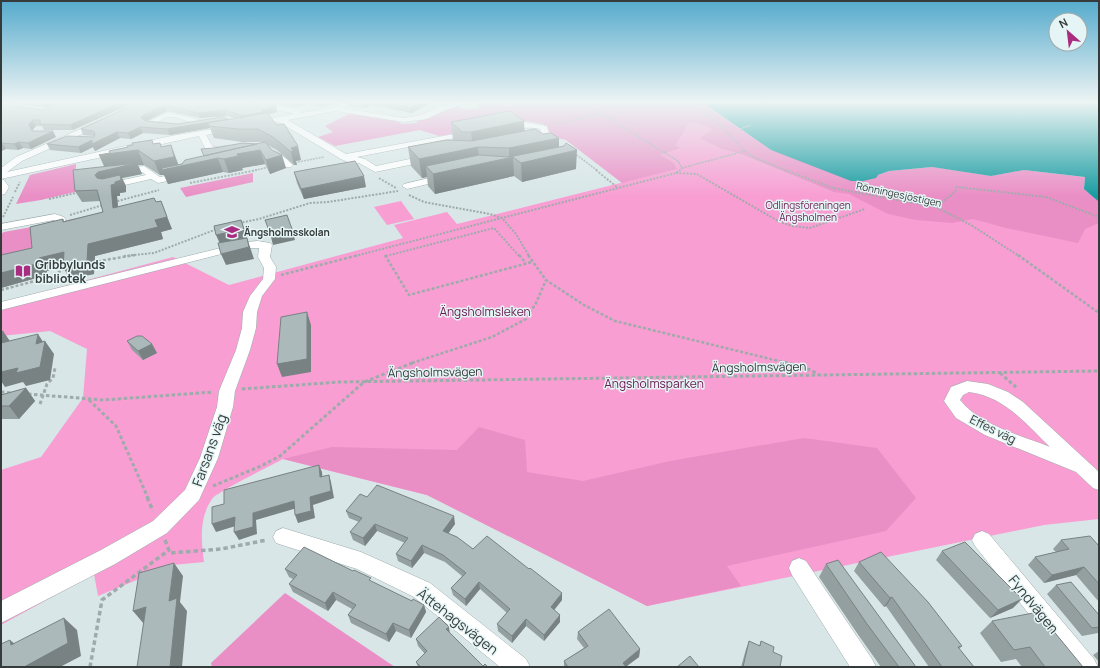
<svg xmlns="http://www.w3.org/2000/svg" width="1100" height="668" viewBox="0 0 1100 668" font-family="Manrope,sans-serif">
  <rect width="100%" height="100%" fill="#d8e6e7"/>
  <!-- green -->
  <path fill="#f89ed3" d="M690,122L714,129L701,138L721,149L740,154L833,192L851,181L932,167L991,176L1024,170L1084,189L1099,202V519L1044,525L647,606L427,495L283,459C272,465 215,493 212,499C199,518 201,539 204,562L173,565L98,596L94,574L1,625V470L41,457L83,398L87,349L50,331L1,336V303L173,257L229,285L403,238L394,225L447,212L457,224L676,169L673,162L661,155L681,148L676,145Z
    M401,201L414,219L387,225L374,207Z"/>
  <!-- forest -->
  <path fill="#ea8fc6" d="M482,102H701L771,150L878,175L889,171L932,167L991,176L1024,170L1085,177L1084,189L1099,202V223L1085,229L1078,243L1006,228L973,219L952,223L916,220L888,214L849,194L833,192L740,154L721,149L700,138L713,129L690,122L676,145L681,148L661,155L673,162L677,169L622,183L566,140L554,137L543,124L527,121L439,136L420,130L335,146L318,137L333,132L325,126L351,113L394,120L402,124L416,123L419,120L456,105L464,109L478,108L477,104Z
    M76,164L75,192L41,200L16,204L30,175Z
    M253,173V182L186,197L180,188Z
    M37,226L39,260L1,270V234L4,232Z
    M479,427L525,440L527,472L583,481L670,461L804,438L877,448L916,498L886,531L727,566L741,586L647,606L427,495L283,459L332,447L457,450Z
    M285,593L395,667H212L211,663Z"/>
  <!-- water -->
  <path fill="#199ca1" d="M702,102H1099V202L1084,189L1085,177L1024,170L991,176L932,167L889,171L878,175L876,178L863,181H851L771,150Z"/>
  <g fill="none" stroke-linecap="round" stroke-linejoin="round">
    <!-- minor casing -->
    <g stroke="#9eacac" stroke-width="1">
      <path id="minor" d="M343,102H353L343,108L404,118L421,115L440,106L456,102H469L446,110L426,119L404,122L335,111L288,120L346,154L470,131L474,133L470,135L357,157L365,159L376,166L429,155L434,158L429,161L375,172L359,163H350L341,159L279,122L254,126L250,124L254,122L293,114V113L264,108V104H267L299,109L301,113L333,107Z
        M168,112L200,120L213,119L217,121C204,132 184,117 170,117C166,117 161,120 158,122L167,123V127L149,125L145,123Z
        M99,121L103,123L102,125L22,161L7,172L171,136L230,126H233V130L206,135L213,147L227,146L231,149L227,152H207L199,136L1,179V168L16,157Z
        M525,122L547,126L549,133L545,142L531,147L527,144L538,138L541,133L540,129C530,126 505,130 502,127L506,125Z
        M271,148C276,150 289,161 293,165L291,167C281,169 272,158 267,151Z
        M144,166L160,177L183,172L188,175L186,177L158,183L151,179L107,189L102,186L104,184L146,175L142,172L121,174L118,173L116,171L118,169Z
        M446,174L449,175L451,177L449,179L407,189L402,186L404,184Z
        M1,179L4,180L9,187L5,194L1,195Z
        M55,214L64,217L70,227L69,229H61L54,220L1,230V224Z
        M258,241L270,243L272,245L270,257L276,267L275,279L262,296L257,312L256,328L250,350L235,391L233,407L218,458L199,500L167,533L115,564L1,623V601L101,550L153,521L185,490L200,458L217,407L219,391L236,350L242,328L243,312L250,296L263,279L264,268L258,257L259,248H245L1,310V302L245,242Z
        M967,381L988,384L1008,392L1023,402L1099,472V490L1093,488L1076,472L985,435L956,418L944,401L951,387ZM969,392C1004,396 1026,424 1050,447C1020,435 981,426 960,400L963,395Z
        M283,528L361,552L430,583L526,659L530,667H500L414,597L357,569L276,543L273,537L276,531Z
        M982,531L989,534L1094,659L1098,667H1071L975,546L972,540L975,534Z
        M799,558L806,561L872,659L876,667H850L792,575L789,568L792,561Z"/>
    </g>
    <!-- path-far4 -->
    <path stroke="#9faaab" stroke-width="1.5" stroke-dasharray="2 1" stroke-linecap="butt" d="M582,102L678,161L682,168L679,171
      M692,102L720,125L745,151L753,157L788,171
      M554,124L601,114
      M740,129L751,125
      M574,153L598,171
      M298,162L324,157
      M682,168L745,151
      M252,171L269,167"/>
    <!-- path-far3 -->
    <path stroke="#9faaab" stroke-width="2" stroke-dasharray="2 1.5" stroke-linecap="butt" d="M596,170L618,188
      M785,170L833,188L936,207L971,225L1019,256
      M676,173L697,174L778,221L792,226L810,228L865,209
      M379,178L396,188
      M190,183L257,170
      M15,192L20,182
      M409,195L424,202L490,214L502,218L516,234L529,256
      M49,199L80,192
      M114,202L159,190
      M936,207L955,192L957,187L1046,197L1099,217
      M70,215L103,205
      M3,217L13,197
      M239,223L259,219L310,203L328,202L398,191
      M124,256L154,253L217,229
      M355,256L676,173L680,170
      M386,256L494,228L519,256"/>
    <!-- path-far2 -->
    <path stroke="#9faaab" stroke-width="2.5" stroke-dasharray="3 2" stroke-linecap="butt" d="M385,255L409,295L532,262
      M519,255L526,263
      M528,255L546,280L584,305L615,321L787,363
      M1018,255L1099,313
      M93,262L135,255
      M281,275L359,255
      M1,290L50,277L66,268
      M412,363L492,337L526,319L536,303L546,280"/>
    <!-- path-far1 -->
    <path stroke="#9faaab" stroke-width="3" stroke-dasharray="3.5 2.5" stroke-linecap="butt" d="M784,362L811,370L819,375
      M1000,373L1017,388
      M242,389L340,382L1099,371
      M1,392L11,393
      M28,394L104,400L213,392
      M89,400L116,426L148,498
      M40,404L47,384L53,378L55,368
      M213,486L261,466L280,456L364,382L415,362"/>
    <!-- path -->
    <path stroke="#9faaab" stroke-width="3.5" stroke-dasharray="4.5 3" stroke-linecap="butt" d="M147,497L153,511
      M165,540L170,553L221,549L267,540
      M90,667L102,600L169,550"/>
    <!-- minor -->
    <use href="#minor" fill="#fff" fill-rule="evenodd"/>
  </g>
  <!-- wall -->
  <path fill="#949fa0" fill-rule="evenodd" d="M1,102H61L46,108Z
    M63,102L73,130H44L42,126H36L32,131L56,137L31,149L23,148L18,150L6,149L1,151V104L44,110Z
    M139,102H338L322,107L307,104L295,107L264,102L263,104L276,106L277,112L268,114L301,160L296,161L297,165H294L277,150L268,145L286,168L270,174L265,164L242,168L243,170L229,173L223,172L168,184L164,175H160L144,165H138L142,174L122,178L126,186V192L120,193V196H117L118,207L156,202L172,229L161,232L163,239L95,256L94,274L70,279L63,266L47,271V275L1,288V255L32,248L63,219L64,221L103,212L100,201L82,202L75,191L104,166L99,155L153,144L162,147L178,165L204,156L214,148L257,144L263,143L262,142H242L214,138L210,128L170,135L143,133L131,139L120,138L95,151L93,147L81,153L50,150L47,144L94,137V136L83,135L81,129ZM167,111L200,118L226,116L235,118L228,119L177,124L146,121Z
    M349,102H434L411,113L371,105L365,108L349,106Z
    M451,122L525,131L559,147L576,169L522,182L514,176L435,194L428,186L427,177L422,178L411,166L408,147L453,140Z
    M294,172L366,187L304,199L297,183Z
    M127,341L152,344L157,353L143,360L132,350Z
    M26,388L35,401L19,419H1V395Z
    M367,497L455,524L448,533L473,549L562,600L554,610L560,615V622L544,641L526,626L512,643L498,631L497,624L507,613L480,589L466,606L453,595L451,588L462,576L445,562L424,553L412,568L398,561L396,554L405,543L377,531L365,546L353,540L350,532L359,522L349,518L346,511Z
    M1061,540L1099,546V602L1076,575L1044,583L1028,565L1035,557L1056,552L1053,549Z
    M942,551L1013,608L990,618L936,560Z
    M859,562L962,646L959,649L974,667H929L886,606L884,607L854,571Z
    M826,564L916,667H881L859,636L819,577Z
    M285,569L372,582L412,601L424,605L426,612L411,638L396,631L389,642L351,623L348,615L352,609L336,600L328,611L293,592L289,584L293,579L289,577Z
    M1056,585L1099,615V633H1098L1082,636L1047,594Z
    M992,621L1083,667H1022L1016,659L1001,662L980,633Z
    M578,632L640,649L639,657L626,667H564V661L584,648L577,639Z
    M450,633L483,666L488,667H418L416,662L425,654L418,646L416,639Z
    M749,641L759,646L761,641L773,652L780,667H741L746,649Z
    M1099,651V662L1093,655Z"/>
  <!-- shaded-wall -->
  <path fill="#788282" d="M45,102H61L46,108L43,103Z
    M121,102H136L73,130L70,125Z
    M294,102H307V104L295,107Z
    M320,102H338L322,107Z
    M365,102H370L371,105L365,108L364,103Z
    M422,102H434L411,113L410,108Z
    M165,105L167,111L144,122L141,118L142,116Z
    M276,106L277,112L245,121L243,116Z
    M225,110L226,116L200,118L198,113Z
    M228,119L230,124L208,123L210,128L170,135L167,129Z
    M33,120L36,126L32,130L29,124Z
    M524,121L525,139L478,147L480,164L509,158V148L559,138V154L577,150L576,169L522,182L521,163L513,157L514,176L435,194L433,174L426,166L427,177L422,178L419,159L473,148L471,132Z
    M140,127L143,133L131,139L128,133Z
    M53,131L56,137L31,149L28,143Z
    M117,132L120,138L95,151L93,147L81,153L78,147L92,140Z
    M19,142L23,148L18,150L14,144Z
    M2,143L6,149L1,151V144Z
    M160,143L166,159L173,157L174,156L171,145L179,166L206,161L204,156L257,144L259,150L247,152L260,150L265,164L242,168L243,170L229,173L224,159L238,156V155L222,158H218L223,172L168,184L164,175H160L154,161L166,159Z
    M298,146L301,160L296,161L297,165H294L291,152V148Z
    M138,150L144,165H138L142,174L122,178L126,186V192L120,193V196H117L119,219L95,175L98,172L106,170L99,155Z
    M282,155L286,168L270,174L266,160Z
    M364,176L366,187L304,199L301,189Z
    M161,201L172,229L161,232L163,239L95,256L94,274L70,279L63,267L88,244L155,220Z
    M241,220L254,259L226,265L221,254V246L216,235Z
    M292,229L295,240L273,245L270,233Z
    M64,252L71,264L47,271V275L1,288V273L39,258Z
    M307,312L311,325V372L282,377L277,364Z
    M3,331L12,344L1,346V338Z
    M38,334L45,345V341L54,354L50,380L26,386L23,382L5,387L1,381V372L36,344Z
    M152,344L157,353L143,360L138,351Z
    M26,388L35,401L19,419L9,406Z
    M319,465L322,472L323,485L320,477Z
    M329,475L331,482L334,498L313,505L315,518L298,523L295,515Z
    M294,501L297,508L256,520L257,534L239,540L234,532L253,513Z
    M454,516L455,524L445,538L443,531Z
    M235,517L239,525L216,532L212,524Z
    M375,524L377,531L365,546L363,538Z
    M422,545L424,553L412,568L411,561Z
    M174,563L183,576L180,602L187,611L182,667H169V601Z
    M1084,567L1076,575L1044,583L1052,575Z
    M479,582L480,589L466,606L465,599Z
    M333,592L336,600L328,611L325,603Z
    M562,593V600L551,614V607Z
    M892,597L886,606L884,607L890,598Z
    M1022,599L1013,608L990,618L998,610Z
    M424,605L426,612L411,638L409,630Z
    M146,607L144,624L133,611Z
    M560,615V622L544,641V635Z
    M64,618L77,630L81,656L60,667H24Z
    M526,619V626L512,643V636Z
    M393,623L396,631L389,642L386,634Z
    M449,627L450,635L446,629Z
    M10,640L25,652L11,645Z
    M640,649L639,657L625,667L623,663Z"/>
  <!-- building -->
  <path fill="#acb9ba" stroke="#788282" d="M63,102H121L70,125L40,124V120H33L29,124L32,131H53L28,143L19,142L14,144L2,143L1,144V104L44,110Z
    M139,102H261V103L276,106L261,110L263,112L243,116L225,110L198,113L165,105L142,116L141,118L146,121L177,124L223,117L228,119L167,129L140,127L128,133L117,132L92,144V140L78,147L47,144L67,136L94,137L95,133L93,131L81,129Z
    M381,102H422L410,108Z
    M510,111L524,121L471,132H462L451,122Z
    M267,113L277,125L284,124L298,146L291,148L293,151L291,152L273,137L258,129H238L209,126L208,123Z
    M535,129L543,134L551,133L559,138L509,148L478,147L419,159L408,147L446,140L472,141Z
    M152,140L153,144L160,143L161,147L171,145L174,156L173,157L154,161L138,150L99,155L110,153L109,151L128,147L127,146L133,145L132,143Z
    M265,142L272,150L282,155L266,160L260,150L237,154L238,156L224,159L218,158L162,170V168L182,164L185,160Z
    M243,143L257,144L204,156L201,149L214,148Z
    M566,143L577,150L521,163L513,157L433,174L426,166L479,155L509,157L564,146Z
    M355,161L364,176L301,189L294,172Z
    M137,163L98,172L95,175L97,178L102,179L120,175L121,180L115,182V184L111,185L113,208L154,198L156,202L161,201L167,217L155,220L158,227L88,244L87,261L63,267L64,252L39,258L40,263L1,273V255L32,248L30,227L63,219V222L103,212L97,190L75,191L73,170Z
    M287,215L292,229L270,233L265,220Z
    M241,220L244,229L216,235L214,226Z
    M247,238L249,247L221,254L218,243Z
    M307,312V359L277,364L281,317Z
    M3,331L1,338V332Z
    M38,334L36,344L45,341L40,367L16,373L18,368L1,372V343Z
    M137,336H142L152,344L138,351L127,341Z
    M26,388L9,406H1V395Z
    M319,465L320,477L329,475L331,491L310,497L311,511L295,515L294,501L253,513V527L234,532L235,517L212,524V507L224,504V490Z
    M377,485L454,516L443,531L457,537L473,549L487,536L529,569L530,568L562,593L551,607L560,615L544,635L526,619L512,636L497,624L510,609L479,582L465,599L451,588L466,573L443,555L422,545L411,561L396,554L408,538L375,524L363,538L350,532L362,518L346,511L360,494L367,497Z
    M1090,536L1099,546V584L1084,567L1052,575L1035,557L1069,549L1061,540Z
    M965,542L1022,599L998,610L942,551Z
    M304,547L353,571L354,570L371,578L369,580L412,601L413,599L424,605L409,630L393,623L386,634L348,615L356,605L333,592L325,603L289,584L297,575L285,569Z
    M881,552L928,602L962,646L958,647L974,667H942L892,597L890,598L859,562Z
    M838,560L916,667H899L867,624L826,564Z
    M174,563L169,601L177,598L170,667H137L146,607L133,611L139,573Z
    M1071,582L1099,615V627L1092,628L1056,585Z
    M609,609L640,649L623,663L626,667H568L564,661L588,646L578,632Z
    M1038,612L1083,667H1045L1030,647L1014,650L992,621Z
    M439,617L449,627L446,629L483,666L485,664L488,667H421L416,662L427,651L416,639Z
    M64,618L68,643L24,667H1V644L10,640L11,645Z
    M749,641L760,646L761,641L774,647L773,652L782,656L780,667H743Z
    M690,656L699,667H677Z"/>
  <!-- sky -->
  <linearGradient id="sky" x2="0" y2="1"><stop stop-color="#5ac"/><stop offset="0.52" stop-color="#edf4f4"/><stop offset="1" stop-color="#edf4f4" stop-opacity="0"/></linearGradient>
  <rect width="1100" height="196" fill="url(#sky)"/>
  <!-- icons -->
  <defs>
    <g id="school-bare" transform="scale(1.2)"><path d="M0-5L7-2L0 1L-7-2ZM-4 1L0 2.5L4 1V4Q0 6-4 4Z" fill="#a82d80" stroke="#e5f4f4" stroke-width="2.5" paint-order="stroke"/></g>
    <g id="library-bare" transform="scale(1.2)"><path d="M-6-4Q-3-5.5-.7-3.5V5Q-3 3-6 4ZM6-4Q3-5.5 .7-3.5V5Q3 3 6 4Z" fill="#a82d80" stroke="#e5f4f4" stroke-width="2.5" paint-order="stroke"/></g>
  </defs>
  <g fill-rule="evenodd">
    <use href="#school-bare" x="232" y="232"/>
    <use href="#library-bare" x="23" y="271"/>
  </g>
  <g text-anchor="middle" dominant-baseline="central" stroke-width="3" stroke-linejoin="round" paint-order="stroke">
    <!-- far-street labels -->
    <g font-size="10" fill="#353b3b" stroke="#e5f4f4">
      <text transform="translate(899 194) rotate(12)">Rönningesjöstigen</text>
    </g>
    <!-- far-park labels -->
    <g font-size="10" fill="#68184e" stroke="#e5f4f4">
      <text x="808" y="205">Odlingsföreningen<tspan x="808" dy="12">Ängsholmen</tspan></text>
    </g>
    <!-- far-poi labels -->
    <g font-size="10" font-weight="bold" fill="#353b3b" stroke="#e5f4f4" text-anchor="start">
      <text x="244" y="232">Ängsholmsskolan</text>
    </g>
    <!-- poi labels -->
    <g font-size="12" font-weight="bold" fill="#353b3b" stroke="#e5f4f4" text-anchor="start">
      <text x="35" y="264">Gribbylunds<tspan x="35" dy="14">bibliotek</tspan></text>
    </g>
    <!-- park labels -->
    <g font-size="12" fill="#68184e" stroke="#e5f4f4">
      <text x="485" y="311">Ängsholmsleken</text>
      <text x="654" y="383">Ängsholmsparken</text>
    </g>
    <!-- street labels -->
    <g font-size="12" fill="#353b3b" stroke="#e5f4f4">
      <text transform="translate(759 367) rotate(-1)">Ängsholmsvägen</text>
      <text transform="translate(435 372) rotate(-1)">Ängsholmsvägen</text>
      <text transform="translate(993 429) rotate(26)">Effes väg</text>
    </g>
    <!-- near-street labels -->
    <g font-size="14" fill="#353b3b" stroke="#e5f4f4">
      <text transform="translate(209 450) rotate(-70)">Farsans väg</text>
      <text transform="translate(1034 604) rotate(51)">Fyndvägen</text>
      <text transform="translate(458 621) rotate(38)">Ättehagsvägen</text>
    </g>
  </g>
  <!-- border -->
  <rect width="1100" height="668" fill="none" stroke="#353b3b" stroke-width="4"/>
  <!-- north arrow -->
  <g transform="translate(1068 32) rotate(332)"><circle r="19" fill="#e5f4f4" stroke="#9faaaa"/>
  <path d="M0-3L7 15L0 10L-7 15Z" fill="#a82d80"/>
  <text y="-6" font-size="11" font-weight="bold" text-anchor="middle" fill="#353b3b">N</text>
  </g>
</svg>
